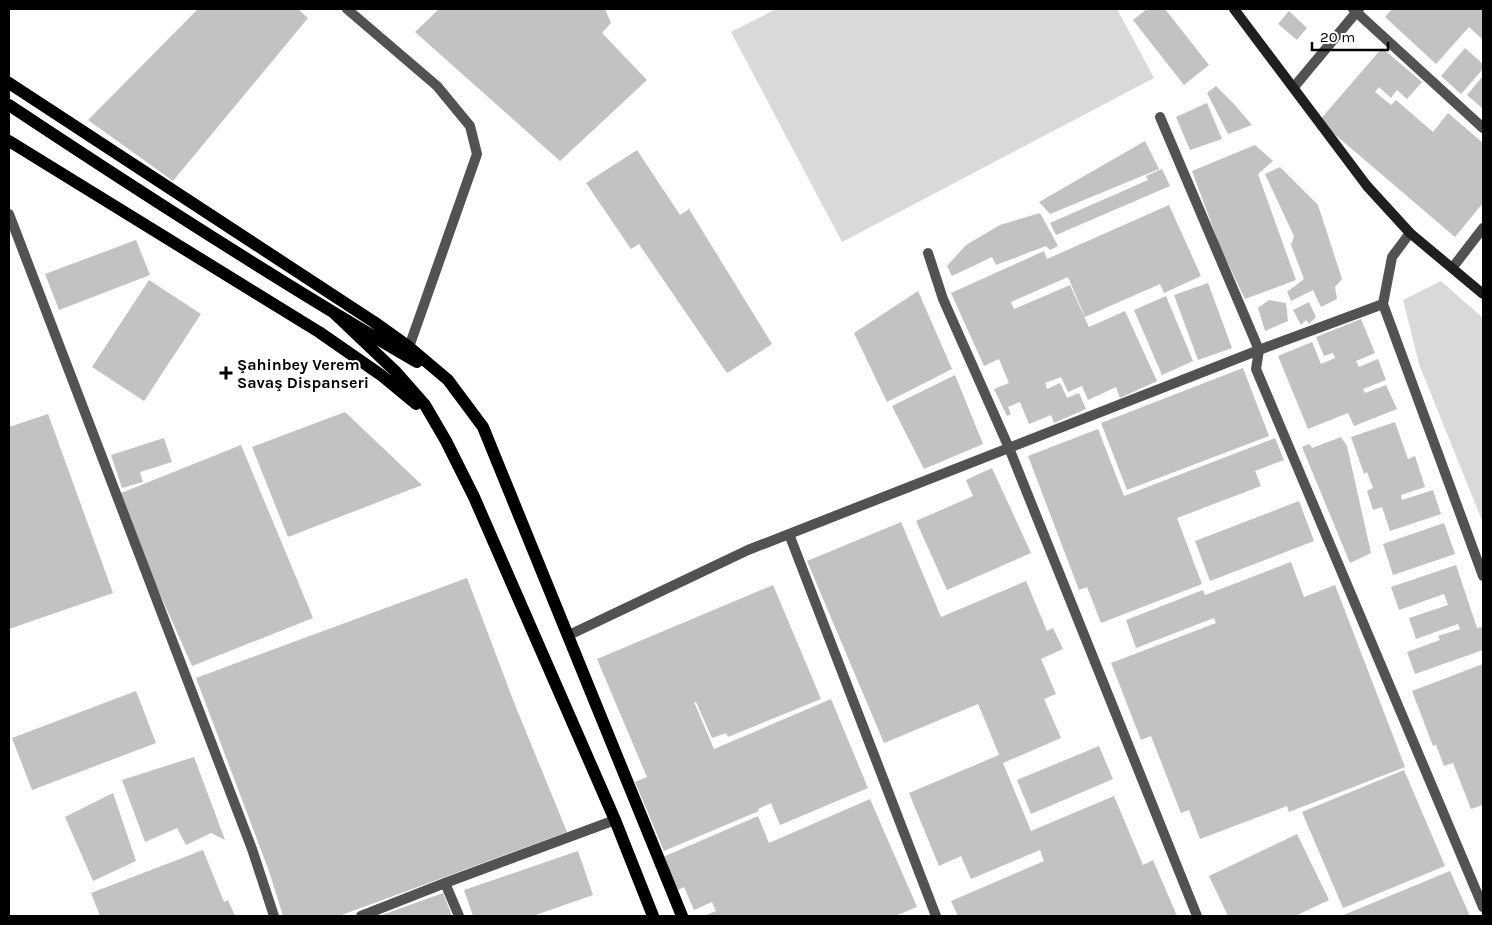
<svg xmlns="http://www.w3.org/2000/svg" width="1492" height="925" viewBox="0 0 1492 925" font-family="Karla,sans-serif">
  <rect width="100%" height="100%" fill="#fff"/>
  <!-- green -->
  <path fill="#d9d9d9" d="M776,9H1117L1154,78L842,242L731,32Z
    M1441,281L1483,318V523L1419,364L1403,300Z"/>
  <!-- building -->
  <path fill="#c2c2c2" d="M198,9H298L308,18L173,181L88,120Z
    M439,9H605L611,23L602,33L647,80L560,161L415,32Z
    M1147,9H1165L1209,65L1184,85L1133,20Z
    M1392,9H1483V40L1469,27L1436,64L1385,17Z
    M1289,11L1307,28L1297,40L1278,24Z
    M1382,48L1422,82L1407,99L1397,90L1391,98L1379,87L1375,92L1391,105L1396,100L1433,132L1448,113L1483,143V203L1455,237L1319,121Z
    M1465,48L1483,64V69L1461,94L1441,76Z
    M1483,76V107L1482,108L1467,95Z
    M1216,86L1234,104L1252,125L1228,134L1207,93Z
    M1207,103L1222,139L1190,150L1176,117Z
    M1145,141L1159,169L1050,214L1039,202Z
    M1255,145L1273,161L1258,174L1296,280L1245,299L1221,249L1192,171Z
    M637,150L680,215L689,209L772,344L727,373L639,244L631,249L586,183Z
    M1280,167L1318,205L1342,279L1335,287L1337,299L1321,307L1313,290L1291,301L1287,292L1304,279L1291,245L1294,236L1265,174Z
    M1162,169L1170,186L1056,235L1050,223L1148,180L1146,176Z
    M1169,205L1201,276L1164,293L1160,284L1085,317L1068,277L1011,302L1014,309L1070,285L1089,327L1125,311L1157,381L1120,398L1116,387L1088,400L1082,386L1068,392L1061,377L1045,383L1047,389L1060,383L1067,398L1079,393L1086,409L1054,423L1051,415L1029,424L1020,402L1008,407L1011,414L1007,416L994,389L1009,383L999,359L984,366L951,293L1044,251L1047,259Z
    M1040,213L1058,246L1050,250L1046,246L996,265L992,257L952,276L947,266L966,245L1000,225Z
    M136,240L150,275L59,310L45,274Z
    M149,280L201,314L144,401L92,367Z
    M1208,283L1232,348L1198,360L1174,295Z
    M918,291L952,369L887,402L854,333Z
    M1166,296L1193,361L1162,375L1134,310Z
    M1269,300L1286,303L1288,321L1265,331L1258,308Z
    M1309,302L1316,317L1309,324L1306,320L1301,325L1293,310Z
    M1361,319L1375,353L1356,361L1359,367L1378,359L1386,380L1363,389L1365,393L1386,385L1397,409L1354,426L1348,413L1308,429L1278,356L1312,342L1321,364L1335,358L1333,353L1324,356L1316,337Z
    M1243,368L1269,436L1127,490L1101,423Z
    M955,375L983,444L924,469L892,406Z
    M345,412L422,485L288,537L252,447Z
    M48,414L113,593L9,629V427Z
    M1395,422L1408,459L1415,456L1425,487L1401,495L1402,500L1433,490L1441,514L1390,531L1382,507L1373,510L1367,491L1373,488L1367,472L1364,474L1351,437Z
    M1098,429L1124,496L1275,438L1284,460L1255,471L1261,486L1177,518L1202,584L1101,623L1087,587L1079,590L1028,456Z
    M1341,437L1347,446L1371,553L1350,563L1302,447L1309,444L1312,448Z
    M164,438L172,462L140,472L143,482L122,488L111,455Z
    M241,445L313,618L192,666L116,495Z
    M992,468L1031,553L947,590L916,521L973,496L966,480Z
    M1299,501L1314,541L1210,581L1195,541Z
    M901,522L941,617L1026,581L1047,631L1053,628L1063,649L1041,659L1056,694L1044,699L1061,738L1003,763L1031,831L1114,796L1143,865L1153,860L1177,916H958L951,901L1044,861L1040,850L971,879L961,856L939,866L909,793L999,755L986,723L978,704L884,743L807,561Z
    M1444,523L1455,554L1393,575L1383,544Z
    M1291,562L1304,597L1335,585L1405,767L1289,812L1287,806L1200,839L1189,810L1181,813L1151,736L1141,740L1111,663L1216,623L1214,618L1136,648L1126,620L1203,590L1205,595Z
    M1456,565L1477,628L1482,627L1483,630V650L1415,674L1407,652L1440,640L1438,636L1460,629L1458,624L1416,639L1409,618L1448,605L1444,594L1399,610L1391,587Z
    M467,578L515,705L567,832L339,916H283L269,871L196,678Z
    M773,585L821,699L728,737L726,733L712,738L696,702H694L714,749L831,699L868,788L780,825L771,803L758,809L759,811L664,851L635,782L647,777L597,659Z
    M1483,664V805L1471,809L1453,763L1444,766L1436,745L1433,746L1412,691Z
    M136,691L156,743L32,790L12,738Z
    M1099,746L1113,779L1031,814L1017,780Z
    M194,757L225,840L211,833L186,845L177,828L145,842L122,780Z
    M1404,770L1445,866L1343,908L1302,812Z
    M113,793L136,861L93,881L65,817Z
    M870,799L917,907L895,916H824L823,915L819,916H704L716,911L712,902L694,910L684,887L678,890L663,857L758,816L769,843Z
    M1297,834L1329,900L1295,916H1228L1209,876Z
    M203,850L224,902L228,900L235,916H100L91,893Z
    M578,851L593,895L533,916H473L464,890Z
    M1450,871L1470,916H1341Z
    M443,893L452,916H379Z"/>
  <g fill="none" stroke-linecap="round" stroke-linejoin="round">
    <!-- street -->
    <path stroke="#525252" stroke-width="10" d="M347,9L437,86L470,126L477,154L409,347
      M1353,9L1483,128
      M1294,87L1359,9
      M1160,117L1259,350L1256,369L1483,907
      M9,214L252,849L274,916
      M1410,233L1392,257L1383,304L1483,576
      M928,253L943,299L1009,448L1197,916
      M1453,267L1483,228
      M789,534L936,916
      M569,635L748,550L1259,350L1383,304
      M445,883L459,916
      M361,916L445,883L615,820"/>
    <!-- secondary -->
    <path stroke="#1f1f1f" stroke-width="10" d="M1234,9L1367,186L1410,233L1483,294"/>
    <!-- primary -->
    <path stroke="#000" stroke-width="12" d="M9,83L374,322L409,347L448,380L483,427L682,916
      M9,105C143,194 278,281 417,362
      M9,141L319,332L381,375L416,404
      M334,313L395,371L425,405L446,441L474,497L615,820L653,916"/>
  </g>
  <!-- markers -->
  <path fill="#000" stroke="#fff" stroke-width="2" d="M223.5 365.5h5v5h5v5h-5v5h-5v-5h-5v-5h5z"/>
  <g text-anchor="middle" dominant-baseline="central" stroke-width="4" stroke-linejoin="round" paint-order="stroke">
    <!-- poi labels -->
    <g font-size="16" font-weight="bold" fill="#000" stroke="#fff" text-anchor="start">
      <text x="237" y="364">Şahinbey Verem<tspan x="237" dy="18">Savaş Dispanseri</tspan></text>
    </g>
  </g>
  <!-- border -->
  <rect width="1492" height="925" fill="none" stroke="#000000" stroke-width="20"/>
  <!-- scale -->
  <path d="M1312 42v8h76v-8" fill="none" stroke="#000000" stroke-width="2.5"/>
  <text x="1320" y="42" font-size="15" fill="#000000" stroke="#ffffff" stroke-width="4" paint-order="stroke">20 m</text>
</svg>
